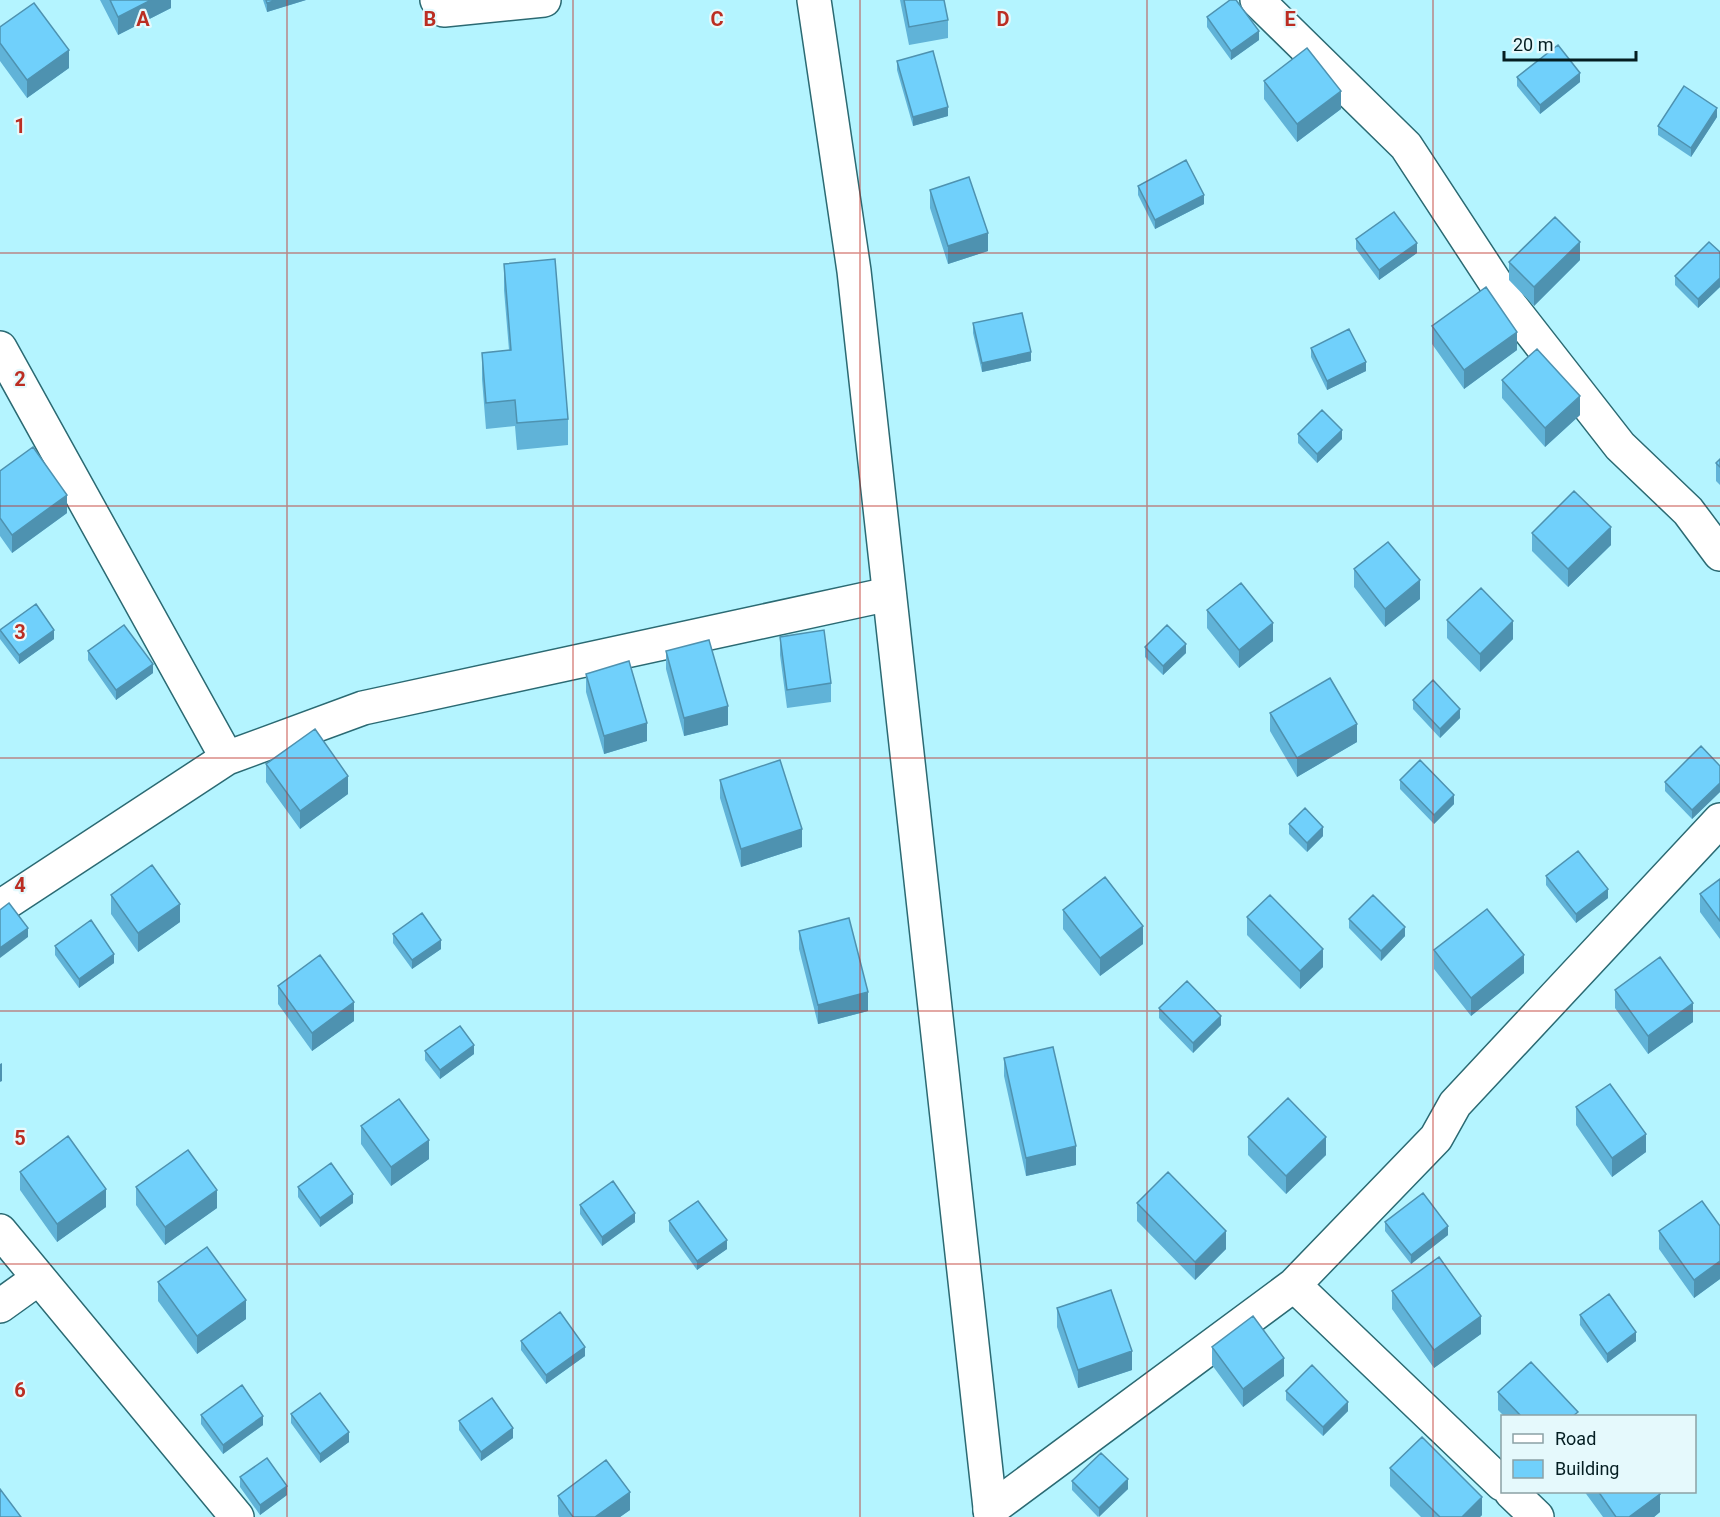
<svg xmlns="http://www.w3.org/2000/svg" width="1720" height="1517" viewBox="0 0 1720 1517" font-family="Roboto,sans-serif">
  <rect width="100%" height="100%" fill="#b4f4ff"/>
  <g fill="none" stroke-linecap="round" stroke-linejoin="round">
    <!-- street casing -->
    <g stroke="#2b6a73" stroke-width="36">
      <path id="street" d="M437,0L444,10L544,0
        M1257,0L1406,146L1510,305L1620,446L1688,511L1720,554
        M0,348L227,758
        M0,907L227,758L363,708L889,594
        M0,1231L237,1517
        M1294,1285L1502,1484
        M0,1306L39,1278
        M1511,1492L1537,1517
        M990,1510L1294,1285L1436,1138L1455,1104L1720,820"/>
    </g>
    <!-- secondary casing -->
    <g stroke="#2b6a73" stroke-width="36">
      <path id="secondary" d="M814,0L854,271L991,1517"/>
    </g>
    <!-- street -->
    <use href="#street" stroke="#fff" stroke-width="33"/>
    <!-- secondary -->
    <use href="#secondary" stroke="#fff" stroke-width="33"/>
  </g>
  <!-- wall -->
  <path fill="#60b3d8" d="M100,0H171V8L118,35Z
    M263,0H306L267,12Z
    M900,0H944L948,20V38L909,45Z
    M1207,17L1259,40L1231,60L1207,27Z
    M0,27L69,68L27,98L0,61Z
    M897,61L948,116L913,126L897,70Z
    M1517,77L1580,82L1540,114L1517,86Z
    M1264,81L1341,109L1297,142L1264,99Z
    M1717,117L1691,157L1658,135V126Z
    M1138,186L1204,204L1155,229L1138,195Z
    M930,190L988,251L948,264L930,208Z
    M1356,239L1417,253L1379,280L1356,249Z
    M1720,252V287L1698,308L1675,285V276Z
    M1580,260L1534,306L1509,280V262Z
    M504,264L568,419V445L517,450L515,426L486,429L482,379V353L509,350L504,290Z
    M973,323L1031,361L982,372L973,333Z
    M1432,326L1517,350L1464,389L1432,344Z
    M1311,348L1366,371L1327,390L1311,357Z
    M1502,380L1580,415L1545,447L1502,398Z
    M1298,434L1342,439L1317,463L1298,443Z
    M1720,459V485L1716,481V463Z
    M0,471L67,513L12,553L0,536Z
    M1532,533L1611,545L1568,587L1532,551Z
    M1354,569L1420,599L1385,627L1354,587Z
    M1207,610L1273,641L1239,668L1207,628Z
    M1447,620L1513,639L1480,672L1447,638Z
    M0,630L54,639L19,664L0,639Z
    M780,637L831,683V702L787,708L780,655Z
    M1145,647L1186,653L1163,675L1145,657Z
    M88,651L153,673L116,700L88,660Z
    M666,651L728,725L684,736L666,669Z
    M586,674L647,741L604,754L586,692Z
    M1413,700L1460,718L1440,738L1413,709Z
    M1270,713L1357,742L1297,777L1270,731Z
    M266,764L348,794L300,829L266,782Z
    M1720,766V792L1692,819L1665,791V782Z
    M720,780L802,847L741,867L720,798Z
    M1400,780L1454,804L1434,824L1400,789Z
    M1289,824L1323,836L1307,852L1289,834Z
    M1546,876L1608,898L1576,923L1546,885Z
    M1720,879V939L1700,912V894Z
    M111,895L180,922L138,952L111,914Z
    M1063,910L1143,944L1100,976L1063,929Z
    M1247,917L1323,967L1300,989L1247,935Z
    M1349,919L1405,936L1381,961L1349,928Z
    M799,931L868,1011L818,1024L799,949Z
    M393,934L441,949L412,969L393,943Z
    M55,946L114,963L79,988L55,955Z
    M1434,950L1524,973L1471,1016L1434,969Z
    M278,986L354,1021L312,1051L278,1004Z
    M1615,990L1693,1022L1648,1054L1615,1008Z
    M1159,1008L1221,1025L1193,1053L1159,1018Z
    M425,1051L474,1054L440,1079L425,1060Z
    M1004,1058L1076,1165L1026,1176L1004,1076Z
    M1576,1107L1646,1152L1612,1177L1576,1125Z
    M361,1126L429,1159L391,1186L361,1144Z
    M1248,1137L1326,1155L1286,1194L1248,1155Z
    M20,1172L106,1207L57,1242L20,1190Z
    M136,1187L217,1208L165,1245L136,1205Z
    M298,1187L353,1203L320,1227L298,1197Z
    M1137,1203L1226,1249L1195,1280L1137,1221Z
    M580,1205L635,1222L602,1246L580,1214Z
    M669,1221L727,1249L697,1270L669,1231Z
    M1385,1222L1448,1235L1411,1264L1385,1231Z
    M1720,1226V1279L1694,1298L1659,1249V1231Z
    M158,1282L246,1319L197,1354L158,1301Z
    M1392,1291L1481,1334L1434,1368L1392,1309Z
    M1057,1308L1132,1370L1078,1388L1057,1327Z
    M1580,1315L1636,1341L1607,1363L1580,1325Z
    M521,1341L585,1356L546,1384L521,1350Z
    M1212,1347L1284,1376L1243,1407L1212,1365Z
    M1286,1391L1348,1411L1323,1436L1286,1400Z
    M1498,1392L1578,1416H1504L1498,1410Z
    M291,1414L349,1442L320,1463L291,1423Z
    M201,1415L263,1425L223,1454L201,1424Z
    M459,1421L513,1438L481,1461L459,1430Z
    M1390,1468L1482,1515L1480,1517H1421L1390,1486Z
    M240,1477L287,1495L260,1515L240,1487Z
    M1072,1481L1128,1489L1098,1517L1072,1490Z
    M1584,1491H1658L1660,1512L1654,1517H1603Z
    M558,1496L630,1510L620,1517H559L558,1514Z"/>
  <!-- shaded-wall -->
  <path fill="#4e92b0" d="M151,0H171V8L118,35V17Z
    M277,0H306L267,12V3Z
    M1259,31V40L1231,60V51Z
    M69,50V68L27,98V80Z
    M1580,73V82L1540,114V105Z
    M1341,91V109L1297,142V124Z
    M948,107V116L913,126V117Z
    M1717,108V117L1691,157V148Z
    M1204,195V204L1155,229V220Z
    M988,233V251L948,264V246Z
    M1580,242V260L1534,306V287Z
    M1417,243V253L1379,280V270Z
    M1720,278V287L1698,308V299Z
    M1517,332V350L1464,389V370Z
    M1031,352V361L982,372V363Z
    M1366,362V371L1327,390V381Z
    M1580,396V415L1545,447V428Z
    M1342,430V439L1317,463V454Z
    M67,495V513L12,553V535Z
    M1611,527V545L1568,587V569Z
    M1420,580V599L1385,627V609Z
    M1513,621V639L1480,672V654Z
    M1273,623V641L1239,668V650Z
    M54,630V639L19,664V655Z
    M1186,644V653L1163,675V666Z
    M153,664V673L116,700V690Z
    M728,706V725L684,736V718Z
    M1460,709V718L1440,738V729Z
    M647,723V741L604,754V736Z
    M1357,724V742L1297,777V758Z
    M348,776V794L300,829V811Z
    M1720,783V792L1692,819V810Z
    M1454,795V804L1434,824V815Z
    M1323,827V836L1307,852V843Z
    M802,829V847L741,867V849Z
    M1608,889V898L1576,923V914Z
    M180,904V922L138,952V933Z
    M1143,926V944L1100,976V958Z
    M1405,927V936L1381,961V951Z
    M28,928V937L0,958V948Z
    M441,940V949L412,969V960Z
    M1323,949V967L1300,989V971Z
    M114,954V963L79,988V979Z
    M1524,955V973L1471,1016V998Z
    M868,992V1011L818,1024V1005Z
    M354,1002V1021L312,1051V1033Z
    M1693,1003V1022L1648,1054V1036Z
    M1221,1016V1025L1193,1053V1043Z
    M474,1045V1054L440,1079V1070Z
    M2,1063V1081L0,1082V1064Z
    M1646,1134V1152L1612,1177V1158Z
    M1326,1137V1155L1286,1194V1176Z
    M429,1140V1159L391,1186V1167Z
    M1076,1146V1165L1026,1176V1158Z
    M106,1189V1207L57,1242V1224Z
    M217,1190V1208L165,1245V1227Z
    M353,1194V1203L320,1227V1218Z
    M635,1213V1222L602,1246V1237Z
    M1448,1226V1235L1411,1264V1255Z
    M1226,1231V1249L1195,1280V1262Z
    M727,1240V1249L697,1270V1261Z
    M1720,1261V1279L1694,1298V1280Z
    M246,1300V1319L197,1354V1336Z
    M1481,1316V1334L1434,1368V1350Z
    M1636,1332V1341L1607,1363V1354Z
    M585,1347V1356L546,1384V1375Z
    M1132,1351V1370L1078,1388V1370Z
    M1284,1358V1376L1243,1407V1389Z
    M1348,1402V1411L1323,1436V1427Z
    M263,1416V1425L223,1454V1445Z
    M513,1428V1438L481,1461V1452Z
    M349,1432V1442L320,1463V1454Z
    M1128,1479V1489L1099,1517V1508Z
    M287,1486V1495L260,1515V1505Z
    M630,1492V1510L620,1517H595Z
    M1660,1494V1512L1654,1517H1629Z
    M1482,1497V1515L1480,1517H1462Z"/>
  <!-- building -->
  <path fill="#70d0fb" stroke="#4e92b0" stroke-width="1.5" d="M110,0H151L118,17Z
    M266,0H277L267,3Z
    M904,0H944L948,20L909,27Z
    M1230,0H1236L1259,31L1231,51L1207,17Z
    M34,3L69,50L27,80L0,43V27Z
    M1558,45L1580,73L1540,105L1517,77Z
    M1307,48L1341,91L1297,124L1264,81Z
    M933,51L948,107L913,117L897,61Z
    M1684,86L1717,108L1691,148L1658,126Z
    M1186,160L1204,195L1155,220L1138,186Z
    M969,177L988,233L948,246L930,190Z
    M1394,212L1417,243L1379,270L1356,239Z
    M1555,217L1580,242L1534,287L1509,262Z
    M1709,242L1720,252V278L1698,299L1675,276Z
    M555,259L568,419L517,423L515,400L486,403L482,353L511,350L504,264Z
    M1486,287L1517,332L1464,370L1432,326Z
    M1022,313L1031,352L982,363L973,323Z
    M1349,329L1366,362L1327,381L1311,348Z
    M1537,349L1580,396L1545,428L1502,380Z
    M1322,410L1342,430L1317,454L1298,434Z
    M33,447L67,495L12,535L0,518V471Z
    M1720,459V467L1716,463Z
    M1574,491L1611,527L1568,569L1532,533Z
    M1388,542L1420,580L1385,609L1354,569Z
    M1241,583L1273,623L1239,650L1207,610Z
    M1481,588L1513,621L1480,654L1447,620Z
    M36,604L54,630L19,655L0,630Z
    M124,625L153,664L116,690L88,651Z
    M1167,625L1186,644L1163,666L1145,647Z
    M824,630L831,683L787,690L780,637Z
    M709,640L728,706L684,718L666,651Z
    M629,661L647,723L604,736L586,674Z
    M1330,678L1357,724L1297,758L1270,713Z
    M1433,680L1460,709L1440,729L1413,700Z
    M315,729L348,776L300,811L266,764Z
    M1701,746L1720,766V783L1692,810L1665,782Z
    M780,760L802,829L741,849L720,780Z
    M1420,760L1454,795L1434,815L1400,780Z
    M1305,808L1323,827L1307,843L1289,824Z
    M1578,851L1608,889L1576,914L1546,876Z
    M152,865L180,904L138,933L111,895Z
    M1105,877L1143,926L1100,958L1063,910Z
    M1720,879V921L1700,894Z
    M1270,895L1323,949L1300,971L1247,917Z
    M1373,895L1405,927L1381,951L1349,919Z
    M9,903L28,928L0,948V910Z
    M1487,909L1524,955L1471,998L1434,950Z
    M422,913L441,940L412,960L393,934Z
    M849,918L868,992L818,1005L799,931Z
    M91,920L114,954L79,979L55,946Z
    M320,955L354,1002L312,1033L278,986Z
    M1660,957L1693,1003L1648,1036L1615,990Z
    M1187,981L1221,1016L1193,1043L1159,1008Z
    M460,1026L474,1045L440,1070L425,1051Z
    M1053,1047L1076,1146L1026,1158L1004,1058Z
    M1610,1084L1646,1134L1612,1158L1576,1107Z
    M1288,1098L1326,1137L1286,1176L1248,1137Z
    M399,1099L429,1140L391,1167L361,1126Z
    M68,1136L106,1189L57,1224L20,1172Z
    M188,1150L217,1190L165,1227L136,1187Z
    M331,1163L353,1194L320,1218L298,1187Z
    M1168,1172L1226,1231L1195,1262L1137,1203Z
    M613,1181L635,1213L602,1237L580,1205Z
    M1423,1193L1448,1226L1411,1255L1385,1222Z
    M698,1201L727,1240L697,1261L669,1221Z
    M1702,1201L1720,1226V1261L1694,1280L1659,1231Z
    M207,1247L246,1300L197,1336L158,1282Z
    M1439,1257L1481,1316L1434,1350L1392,1291Z
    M1111,1290L1132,1351L1078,1370L1057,1308Z
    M1609,1294L1636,1332L1607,1354L1580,1315Z
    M560,1312L585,1347L546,1375L521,1341Z
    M1253,1316L1284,1358L1243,1389L1212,1347Z
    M1531,1362L1578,1412L1573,1416H1521L1498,1392Z
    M1312,1365L1348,1402L1323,1427L1286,1391Z
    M242,1385L263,1416L223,1445L201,1415Z
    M320,1393L349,1432L320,1454L291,1414Z
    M492,1398L513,1428L481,1452L459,1421Z
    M1422,1437L1482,1497L1462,1517H1440L1390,1468Z
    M1101,1453L1128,1479L1099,1508L1072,1481Z
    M267,1458L287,1486L260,1505L240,1477Z
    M606,1460L630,1492L595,1517H573L558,1496Z
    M0,1489L21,1517H0Z
    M1598,1491H1658L1660,1494L1629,1517H1616Z"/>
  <!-- grid -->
  <path fill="none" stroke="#bb2e23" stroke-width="1.5" stroke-opacity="0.55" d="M287,0V1517M573,0V1517M860,0V1517M1147,0V1517M1433,0V1517M0,253H1720M0,506H1720M0,758H1720M0,1011H1720M0,1264H1720"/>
  <g font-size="20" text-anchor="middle" font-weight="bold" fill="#bb2e23" stroke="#e5f9fc" stroke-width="4.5" stroke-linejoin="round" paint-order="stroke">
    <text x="143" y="26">A</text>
    <text x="430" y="26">B</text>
    <text x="717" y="26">C</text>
    <text x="1003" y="26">D</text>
    <text x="1290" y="26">E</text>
    <text x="20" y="133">1</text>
    <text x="20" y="386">2</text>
    <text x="20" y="639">3</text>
    <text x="20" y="892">4</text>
    <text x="20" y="1145">5</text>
    <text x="20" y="1397">6</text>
  </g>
  <!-- legend -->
  <rect x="1501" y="1415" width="195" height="78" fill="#e5f9fc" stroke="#8ba1a5" stroke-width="1.5"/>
  <rect x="1513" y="1434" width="30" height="9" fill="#ffffff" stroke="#8ba1a5" stroke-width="1.5"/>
  <text x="1555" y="1445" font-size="18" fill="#041e22">Road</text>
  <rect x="1513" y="1460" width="30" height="18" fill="#70d0fb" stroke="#8ba1a5" stroke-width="1.5"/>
  <text x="1555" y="1475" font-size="18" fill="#041e22">Building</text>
  <!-- scale -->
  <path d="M1504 51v9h132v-9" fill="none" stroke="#041e22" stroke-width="3"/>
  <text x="1513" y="51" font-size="18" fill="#041e22" stroke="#e5f9fc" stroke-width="4.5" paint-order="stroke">20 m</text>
</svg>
